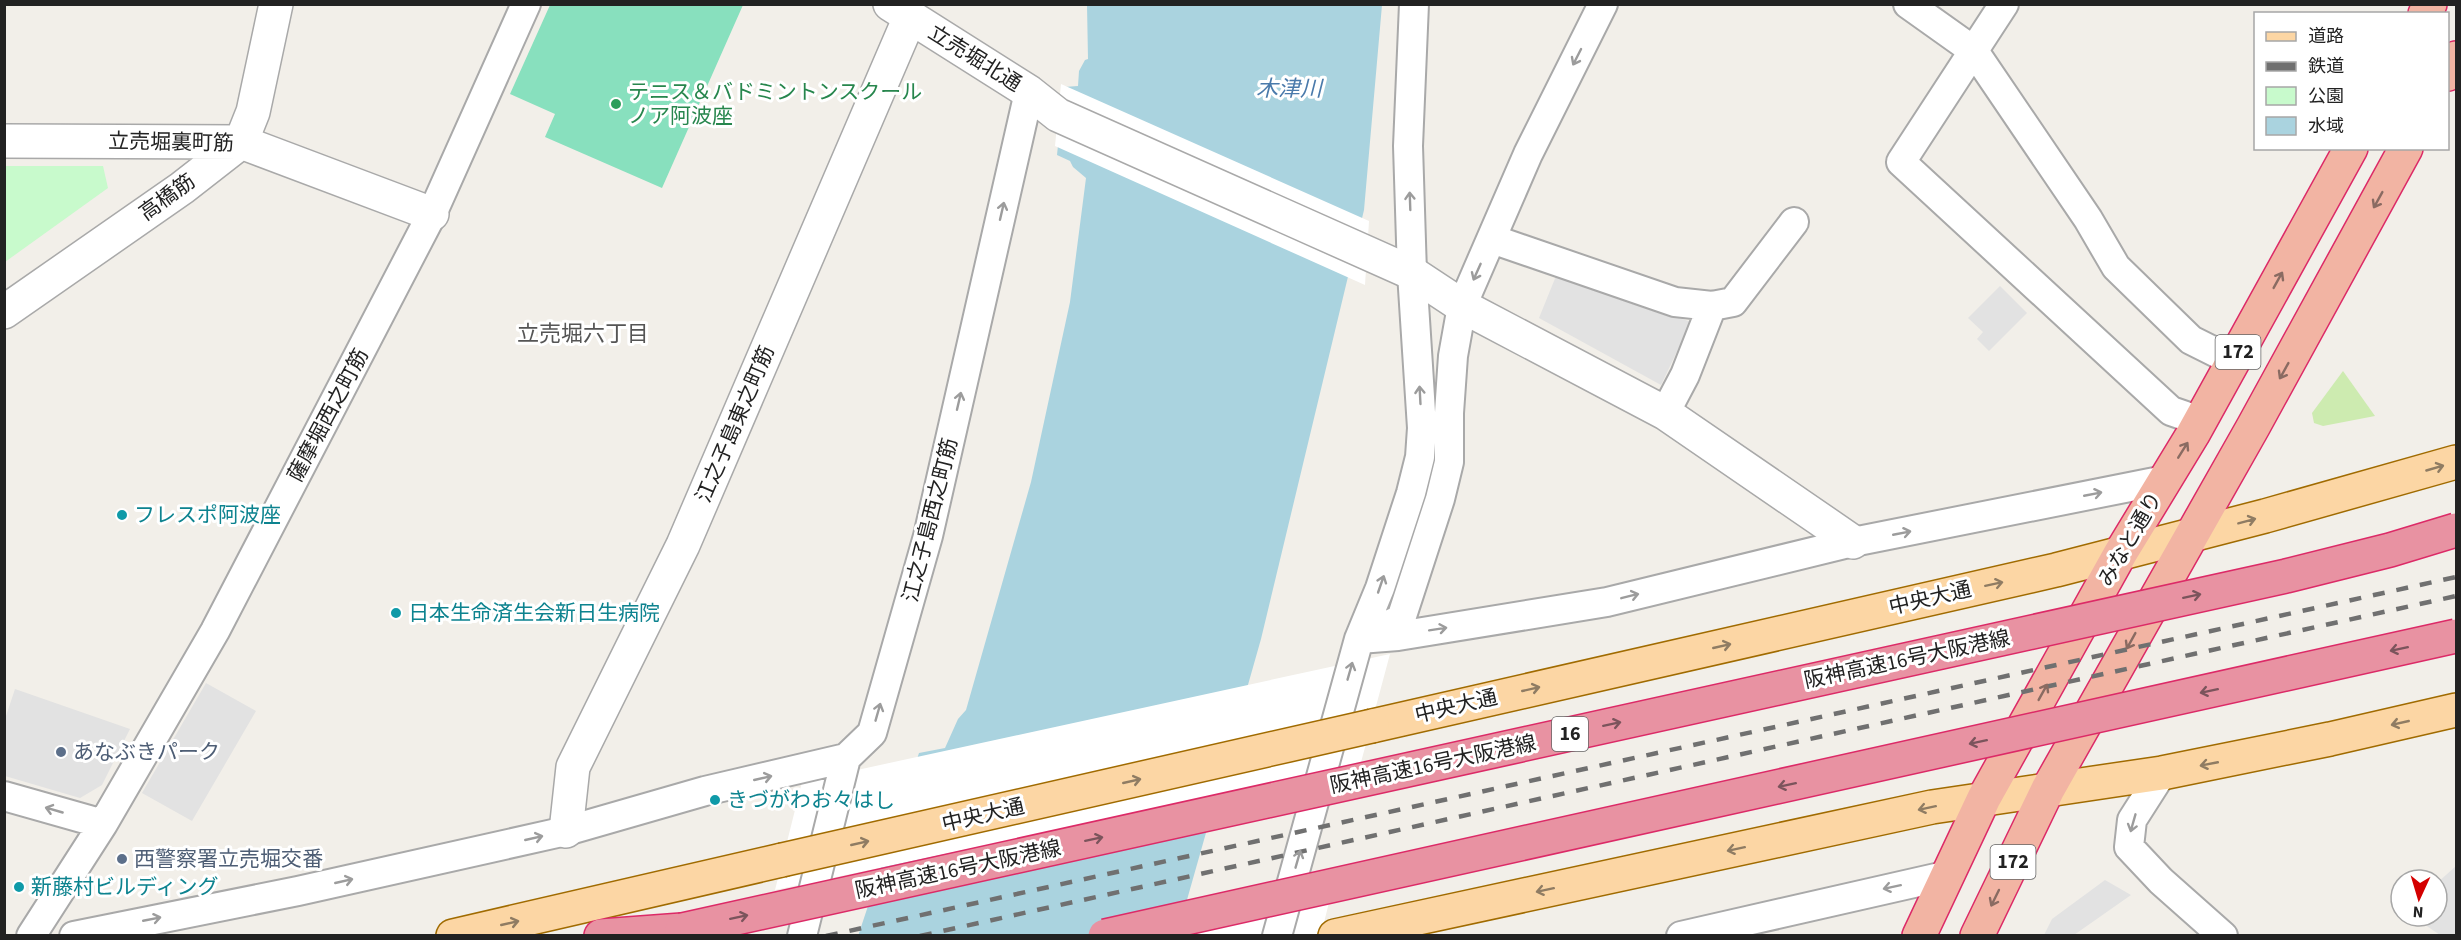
<svg xmlns="http://www.w3.org/2000/svg" width="2461" height="940" viewBox="0 0 2461 940" font-family="'Source Sans 3','Noto Sans JP',sans-serif">
  <rect width="100%" height="100%" fill="#f2efe9"/>
  <!-- grass -->
  <path fill="#cdebb0" d="M2343,371L2375,416L2323,426L2314,423L2312,413Z"/>
  <!-- park -->
  <path fill="#c8facc" d="M5,166H103L108,188L5,262Z"/>
  <!-- pitch -->
  <path fill="#88e0be" d="M550,5H743L662,188L545,137L555,114L510,94Z"/>
  <!-- parking -->
  <path fill="#e2e2e2" d="M1556,276L1691,322L1661,385L1539,318Z
    M2000,286L2027,313L1989,351L1977,339L1983,332L1968,318Z
    M206,683L256,711L192,821L142,793Z
    M15,689L130,729L102,785L80,798L5,776V719Z
    M2456,866V935H2440L2418,920L2421,916H2437V883Z
    M2105,880L2131,895L2074,935H2044L2052,919Z"/>
  <!-- water -->
  <path fill="#aad3df" d="M1087,5H1382L1364,210L1261,639L1177,935L858,936L919,753L945,748L958,719L966,710L1031,482L1070,302L1086,178L1073,167L1070,161L1057,155L1064,87L1078,86L1079,71L1085,60L1088,59Z"/>
  <!-- pier -->
  <path fill="#fff" d="M1061,84L1369,221L1365,285L1055,146Z
    M1390,654L1360,766L775,890L802,782Z
    M1332,890L1321,935H1137Z"/>
  <g fill="none" stroke-linecap="round" stroke-linejoin="round">
    <!-- minor casing -->
    <g stroke="#a9a9a9" stroke-width="32">
      <path id="minor" d="M1908,4L1974,51L2088,219L2116,267L2191,340L2233,361
        M2004,4L1901,162L2171,411L2200,421
        M1492,239L1675,302L1712,306L1685,375L1665,413
        M1712,306L1733,302L1794,222
        M1369,634L1401,619L1440,499L1449,462V413L1453,356L1462,306L1528,154L1603,4
        M1359,639L1398,636L1607,602L1853,542L2165,480
        M2162,773L2132,820L2129,847L2161,881L2223,936
        M4,796L103,824
        M31,936L103,824L215,631L432,214L526,4
        M74,936L298,891L566,831L705,791L846,758
        M802,936L846,758L872,733L928,536L1029,92
        M1277,936L1359,639L1380,588L1411,493L1420,457L1422,428L1412,273L1408,146L1414,4
        M1681,936L1949,875"/>
    </g>
    <!-- tertiary casing -->
    <g stroke="#a9a9a9" stroke-width="36">
      <path id="tertiary" d="M890,4L1029,92L1058,115L1412,273L1462,306L1665,413L1853,542
        M4,141L241,142L432,214
        M4,312L182,188L241,142L253,112L276,4
        M566,831L573,767L683,545L910,17"/>
    </g>
    <!-- primary casing -->
    <g stroke="#a06b00" stroke-width="36">
      <path id="primary" d="M1372,726L2056,570L2265,516L2456,462
        M453,936L782,860
        M1335,936L1932,807L2162,773L2330,739L2456,710"/>
    </g>
    <!-- trunk casing -->
    <g stroke="#dc2a67" stroke-width="36">
      <path id="trunk" d="M2425,14L2430,4
        M2448,74L2456,58
        M1919,936L1984,798L2120,554L2193,434L2351,148
        M1977,936L2048,789L2253,427L2406,148"/>
    </g>
    <!-- motorway casing -->
    <g stroke="#dc2a67" stroke-width="36">
      <path id="motorway" d="M601,936L682,930"/>
    </g>
    <!-- minor -->
    <use href="#minor" stroke="#fff" stroke-width="28"/>
    <!-- tertiary -->
    <use href="#tertiary" stroke="#fff" stroke-width="33"/>
    <!-- primary -->
    <use href="#primary" stroke="#fcd6a4" stroke-width="33"/>
    <!-- trunk -->
    <use href="#trunk" stroke="#f2b4a3" stroke-width="33"/>
    <!-- motorway -->
    <use href="#motorway" stroke="#e892a2" stroke-width="33"/>
    <!-- rail -->
    <path stroke="#707070" stroke-width="4.5" stroke-dasharray="12 12" stroke-linecap="butt" d="M826,936L2456,577
      M920,936L2456,596"/>
    <!-- primary-bridge casing -->
    <g stroke="#a06b00" stroke-width="36" stroke-linecap="butt">
      <path id="primary-bridge" d="M782,860L1372,726"/>
    </g>
    <!-- motorway-bridge casing -->
    <g stroke="#dc2a67" stroke-width="36" stroke-linecap="butt">
      <path id="motorway-bridge" d="M682,930L2286,576L2390,550L2456,530
        M1105,936L2456,636"/>
    </g>
    <!-- primary-bridge -->
    <use href="#primary-bridge" stroke="#fcd6a4" stroke-width="33"/>
    <!-- motorway-bridge -->
    <use href="#motorway-bridge" stroke="#e892a2" stroke-width="33"/>
  </g>
  <!-- one-way arrows -->
  <defs><path id="oneway-shaft" d="M-6 0H5M1.5-3L5.5 0L1.5 3" fill="none" stroke-width="1.6" stroke-linecap="round" stroke-linejoin="round" transform="scale(1.5)"/></defs>
  <g stroke="#9c9c9c">
    <use href="#oneway-shaft" transform="translate(1577 57) rotate(117)"/>
    <use href="#oneway-shaft" transform="translate(1410 201) rotate(-92)"/>
    <use href="#oneway-shaft" transform="translate(1002 211) rotate(-77)"/>
    <use href="#oneway-shaft" transform="translate(1477 272) rotate(114)"/>
    <use href="#oneway-shaft" transform="translate(1420 395) rotate(-93)"/>
    <use href="#oneway-shaft" transform="translate(959 401) rotate(-77)"/>
    <use href="#oneway-shaft" transform="translate(2093 494) rotate(-11)"/>
    <use href="#oneway-shaft" transform="translate(1902 533) rotate(-11)"/>
    <use href="#oneway-shaft" transform="translate(1381 584) rotate(-71)"/>
    <use href="#oneway-shaft" transform="translate(1630 596) rotate(-14)"/>
    <use href="#oneway-shaft" transform="translate(1438 629) rotate(-9)"/>
    <use href="#oneway-shaft" transform="translate(1350 671) rotate(-74)"/>
    <use href="#oneway-shaft" transform="translate(878 712) rotate(-74)"/>
    <use href="#oneway-shaft" transform="translate(763 778) rotate(-13)"/>
    <use href="#oneway-shaft" transform="translate(54 810) rotate(-164)"/>
    <use href="#oneway-shaft" transform="translate(2133 823) rotate(106)"/>
    <use href="#oneway-shaft" transform="translate(534 838) rotate(-13)"/>
    <use href="#oneway-shaft" transform="translate(1298 859) rotate(-74)"/>
    <use href="#oneway-shaft" transform="translate(344 881) rotate(-13)"/>
    <use href="#oneway-shaft" transform="translate(1892 887) rotate(168)"/>
    <use href="#oneway-shaft" transform="translate(152 919) rotate(-11)"/>
  </g>
  <g stroke="#8a6b62">
    <use href="#oneway-shaft" transform="translate(2378 200) rotate(119)"/>
    <use href="#oneway-shaft" transform="translate(2278 280) rotate(-61)"/>
    <use href="#oneway-shaft" transform="translate(2284 371) rotate(119)"/>
    <use href="#oneway-shaft" transform="translate(2183 450) rotate(-58)"/>
    <use href="#oneway-shaft" transform="translate(2131 641) rotate(119)"/>
    <use href="#oneway-shaft" transform="translate(2043 692) rotate(-61)"/>
    <use href="#oneway-shaft" transform="translate(1995 898) rotate(116)"/>
  </g>
  <g stroke="#8f7c63">
    <use href="#oneway-shaft" transform="translate(2435 468) rotate(-16)"/>
    <use href="#oneway-shaft" transform="translate(2247 521) rotate(-15)"/>
    <use href="#oneway-shaft" transform="translate(1994 584) rotate(-12)"/>
    <use href="#oneway-shaft" transform="translate(1722 646) rotate(-13)"/>
    <use href="#oneway-shaft" transform="translate(1531 689) rotate(-13)"/>
    <use href="#oneway-shaft" transform="translate(2400 723) rotate(167)"/>
    <use href="#oneway-shaft" transform="translate(2209 764) rotate(169)"/>
    <use href="#oneway-shaft" transform="translate(1132 781) rotate(-13)"/>
    <use href="#oneway-shaft" transform="translate(1927 808) rotate(168)"/>
    <use href="#oneway-shaft" transform="translate(860 843) rotate(-13)"/>
    <use href="#oneway-shaft" transform="translate(1736 849) rotate(168)"/>
    <use href="#oneway-shaft" transform="translate(1545 890) rotate(168)"/>
    <use href="#oneway-shaft" transform="translate(510 923) rotate(-13)"/>
  </g>
  <g stroke="#7b545c">
    <use href="#oneway-shaft" transform="translate(2192 596) rotate(-12)"/>
    <use href="#oneway-shaft" transform="translate(2399 649) rotate(168)"/>
    <use href="#oneway-shaft" transform="translate(2209 691) rotate(168)"/>
    <use href="#oneway-shaft" transform="translate(1612 724) rotate(-12)"/>
    <use href="#oneway-shaft" transform="translate(1978 742) rotate(168)"/>
    <use href="#oneway-shaft" transform="translate(1787 785) rotate(168)"/>
    <use href="#oneway-shaft" transform="translate(1094 839) rotate(-12)"/>
    <use href="#oneway-shaft" transform="translate(739 917) rotate(-12)"/>
  </g>
  <!-- markers -->
  <circle fill="#2e9e5b" stroke="#fff" stroke-width="2" cx="616" cy="104" r="6"/>
  <g fill="#0f9aa8" stroke="#fff" stroke-width="2">
    <circle cx="122" cy="515" r="6"/>
    <circle cx="396" cy="613" r="6"/>
    <circle cx="715" cy="800" r="6"/>
    <circle cx="19" cy="887" r="6"/>
  </g>
  <g fill="#5c6f8a" stroke="#fff" stroke-width="2">
    <circle cx="61" cy="752" r="6"/>
    <circle cx="122" cy="859" r="6"/>
  </g>
  <g text-anchor="middle" dominant-baseline="central" stroke-width="6" stroke-linejoin="round" paint-order="stroke">
    <!-- shield labels -->
    <g fill="#fff" stroke="#646464" stroke-width="1.5">
      <rect x="2215.5" y="335" width="45" height="34" rx="4.5"/>
      <rect x="1552" y="717" width="36" height="34" rx="4.5"/>
      <rect x="1990.5" y="845" width="45" height="34" rx="4.5"/>
    </g>
    <g font-size="20" font-weight="bold" fill="#222">
      <text x="2238" y="352">172</text>
      <text x="1570" y="734">16</text>
      <text x="2013" y="862">172</text>
    </g>
    <!-- street labels -->
    <g font-size="21" fill="#222" stroke="#fff">
      <text transform="translate(975 58) rotate(32)">立売堀北通</text>
      <text transform="translate(171 142) rotate(1)">立売堀裏町筋</text>
      <text transform="translate(167 197) rotate(-36)">高橋筋</text>
      <text transform="translate(328 415) rotate(-62)">薩摩堀西之町筋</text>
      <text transform="translate(735 424) rotate(-67)">江之子島東之町筋</text>
      <text transform="translate(930 520) rotate(-76)">江之子島西之町筋</text>
      <text transform="translate(2130 539) rotate(-60)">みなと通り</text>
      <text transform="translate(1930 598) rotate(-13)">中央大通</text>
      <text transform="translate(1907 659) rotate(-12)">阪神高速16号大阪港線</text>
      <text transform="translate(1456 706) rotate(-13)">中央大通</text>
      <text transform="translate(1433 764) rotate(-12)">阪神高速16号大阪港線</text>
      <text transform="translate(983 815) rotate(-13)">中央大通</text>
      <text transform="translate(958 869) rotate(-12)">阪神高速16号大阪港線</text>
    </g>
    <!-- leisure labels -->
    <g font-size="21" fill="#27864d" stroke="#fff" text-anchor="start">
      <text x="628" y="92">テニス＆バドミントンスクール<tspan x="628" dy="24">ノア阿波座</tspan></text>
    </g>
    <!-- culture labels -->
    <g font-size="21" fill="#0d838f" stroke="#fff" text-anchor="start">
      <text x="134" y="515">フレスポ阿波座</text>
      <text x="408" y="613">日本生命済生会新日生病院</text>
      <text x="727" y="800">きづがわお々はし</text>
      <text x="31" y="887">新藤村ビルディング</text>
    </g>
    <!-- service labels -->
    <g font-size="21" fill="#4e5e75" stroke="#fff" text-anchor="start">
      <text x="73" y="752">あなぶきパーク</text>
      <text x="134" y="859">西警察署立売堀交番</text>
    </g>
    <!-- water labels -->
    <g font-size="22" font-style="italic" fill="#4a7aab" stroke="#fff">
      <text x="1289" y="89">木津川</text>
    </g>
    <!-- neighbourhood labels -->
    <g font-size="22" fill="#555" stroke="#fff">
      <text x="583" y="334">立売堀六丁目</text>
    </g>
  </g>
  <!-- border -->
  <rect width="2461" height="940" fill="none" stroke="#222222" stroke-width="12"/>
  <!-- legend -->
  <rect x="2254" y="12" width="195" height="138" fill="#ffffff" stroke="#a7a7a7" stroke-width="1.5"/>
  <rect x="2266" y="32" width="30" height="9" fill="#fcd6a4" stroke="#a7a7a7" stroke-width="1.5"/>
  <text x="2308" y="42" font-size="18" fill="#222222">道路</text>
  <rect x="2266" y="62" width="30" height="9" fill="#707070" stroke="#a7a7a7" stroke-width="1.5"/>
  <text x="2308" y="72" font-size="18" fill="#222222">鉄道</text>
  <rect x="2266" y="87" width="30" height="18" fill="#c8facc" stroke="#a7a7a7" stroke-width="1.5"/>
  <text x="2308" y="102" font-size="18" fill="#222222">公園</text>
  <rect x="2266" y="117" width="30" height="18" fill="#aad3df" stroke="#a7a7a7" stroke-width="1.5"/>
  <text x="2308" y="132" font-size="18" fill="#222222">水域</text>
  <!-- north arrow -->
  <g transform="translate(2419 898) rotate(184)"><circle r="28" fill="#ffffff" stroke="#a7a7a7" stroke-width="1.5"/>
  <path d="M0-4.5L10 22L0 15L-10 22Z" fill="#d40000"/>
  <text y="-9" font-size="16" font-weight="bold" text-anchor="middle" fill="#222222">N</text>
  </g>
</svg>
